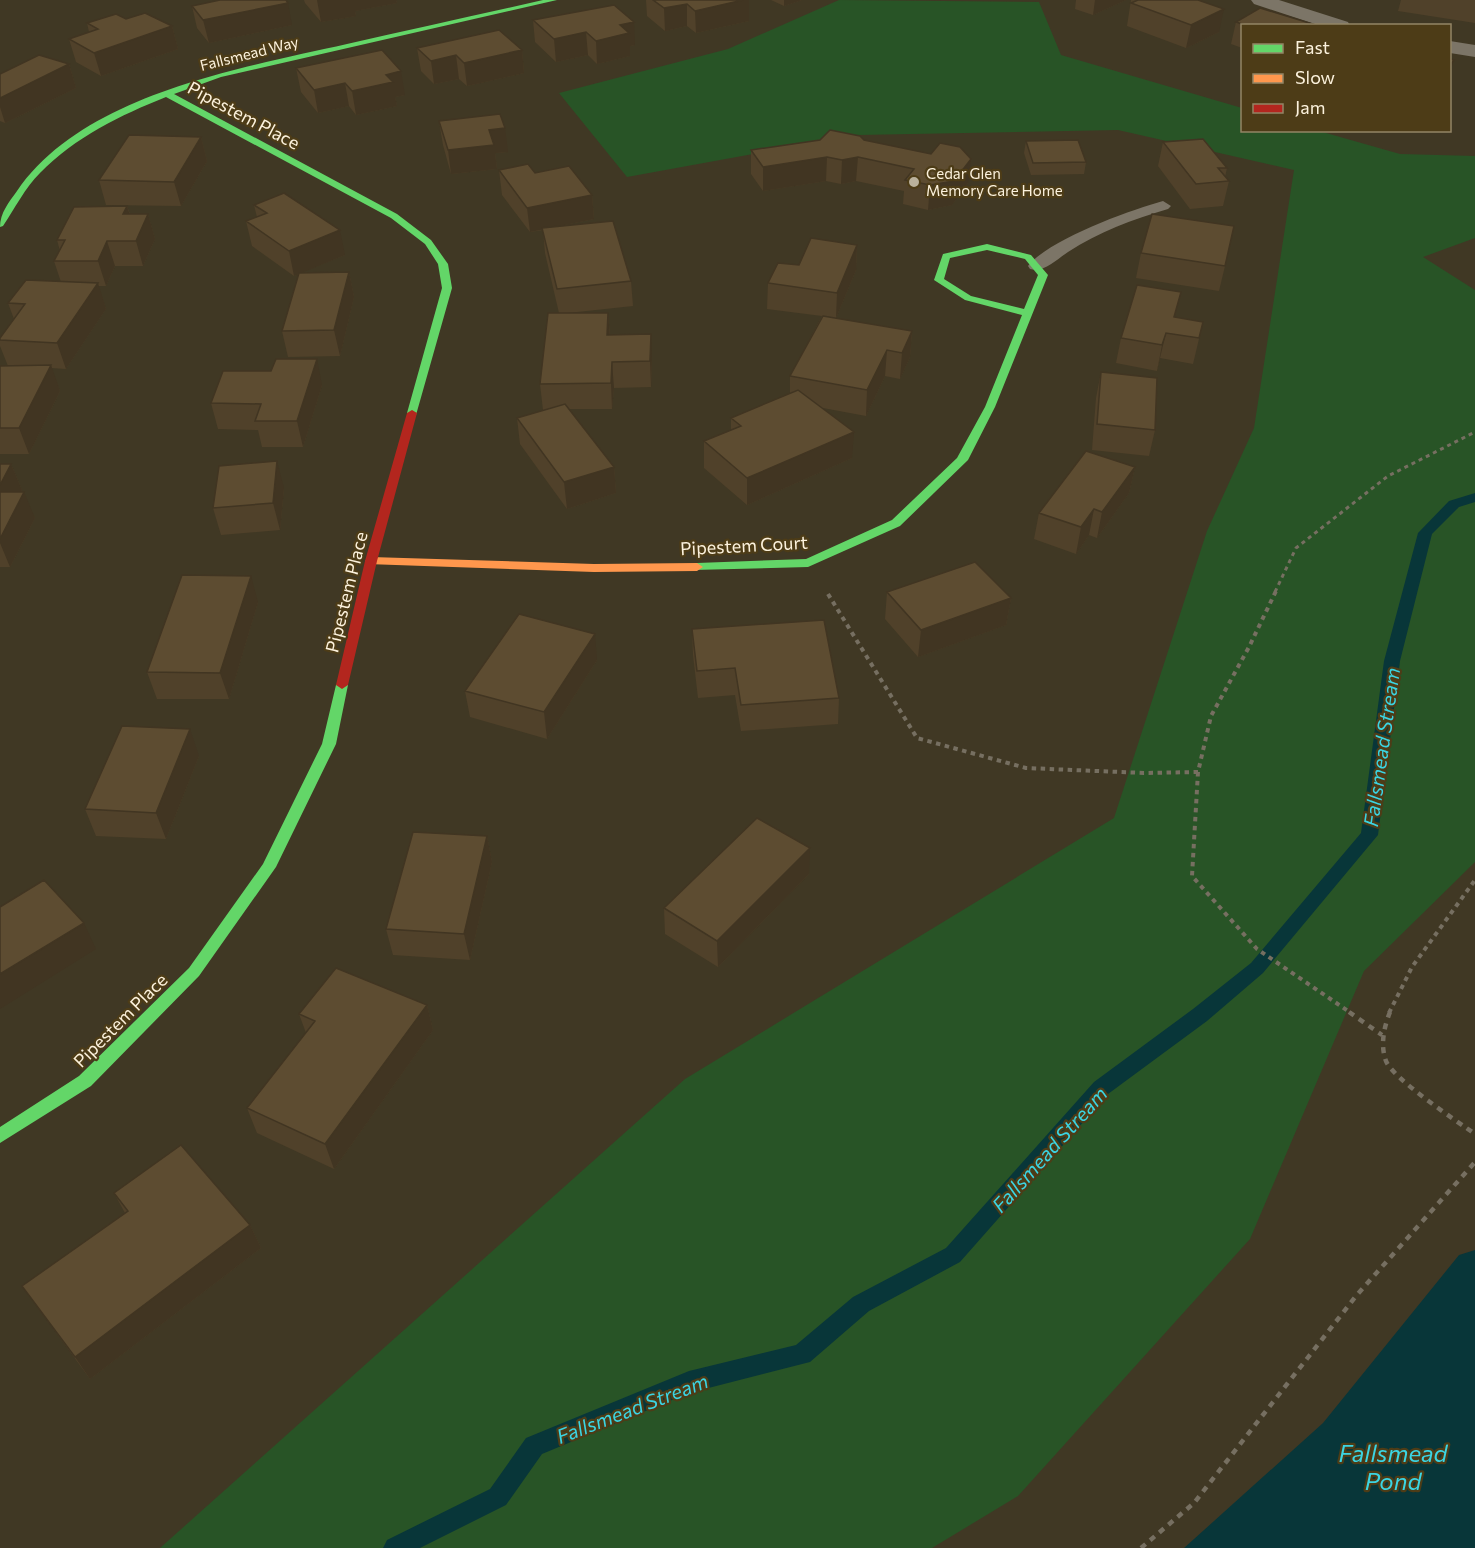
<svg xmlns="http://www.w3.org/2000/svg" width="1475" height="1548" viewBox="0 0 1475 1548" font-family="Commissioner,sans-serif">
  <rect width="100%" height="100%" fill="#403824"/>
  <!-- green -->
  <path fill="#285426" d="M839,0L1039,2L1061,55L1242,108V130L1319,131L1400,154L1475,156V238L1423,257L1475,290V862L1364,971L1250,1239L1018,1496L932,1548H160L685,1079L1114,818L1207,531L1254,428L1294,170L1118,130L858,135L627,177L559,93L728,49Z"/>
  <!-- water -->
  <path fill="#083639" d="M1475,1250V1548H1184L1323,1423L1459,1255Z"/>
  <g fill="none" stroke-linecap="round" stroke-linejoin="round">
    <!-- stream -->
    <path fill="#083639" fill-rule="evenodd" d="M1475,493V502L1459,507L1432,534L1400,661L1378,835L1263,973L1207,1021L1108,1094L960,1262L869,1311L810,1362L689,1393L542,1454L506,1505L420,1548H383L387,1540L490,1489L526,1438L689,1371L796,1345L853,1297L946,1248L1094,1082L1193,1009L1251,963L1361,833L1384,661L1418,533L1449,501Z"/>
    <!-- path-far2 -->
    <path stroke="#766f61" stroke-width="3" stroke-dasharray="4 4" stroke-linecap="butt" d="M1275,592L1296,548L1388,476L1475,432"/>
    <!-- path-far1 -->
    <path stroke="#766f61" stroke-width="4" stroke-dasharray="4.5 4.5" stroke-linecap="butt" d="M828,594L917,738L1026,768L1144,773L1198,772L1211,716L1249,647L1276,591
      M1198,772L1192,876L1257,949L1351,1013
      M1389,1013L1412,967L1475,880"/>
    <!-- path -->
    <path stroke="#766f61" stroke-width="4.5" stroke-dasharray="6 6" stroke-linecap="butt" d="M1349,1012L1382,1035
      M1390,1012C1384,1027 1380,1045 1386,1061C1392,1078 1458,1122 1475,1134
      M1141,1548L1194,1503L1356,1296L1475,1162"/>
    <!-- lane -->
    <path fill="#7c7567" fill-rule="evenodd" d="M1163,201L1171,206L1168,209C1133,219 1099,232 1068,252C1057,259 1044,273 1030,269L1028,266C1048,240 1130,210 1163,201Z"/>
    <!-- street -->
    <path fill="#7c7567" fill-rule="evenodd" d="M1251,0H1279L1348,22L1350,26H1321L1254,4Z
      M1450,41L1475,45V57L1450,53Z"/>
    <!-- fast -->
    <path fill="#63d668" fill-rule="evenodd" d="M543,0H557L221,77L174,94L397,214L431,240L448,264L452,288L416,415L412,416L407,413L442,288L438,264L425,244L391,218L166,97C121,115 75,137 40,173C25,188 15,208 3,226L0,227C0,213 9,202 17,191C83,94 241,68 347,44C412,29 478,15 543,0Z
      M987,244L1031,255L1048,275L995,407L968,460L900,526L808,567L693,570L691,567L693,564L697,563L806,559L892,520L957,458L985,407L1022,315L965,300L934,280L943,254ZM987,250L1025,259L1038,275L1024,309L971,296L944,279L950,258Z
      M342,681L348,685L336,744L276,867L199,976L91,1086L0,1143V1127L79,1076L189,968L263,864L322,744L336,685Z"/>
    <!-- slow -->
    <path fill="#ff974d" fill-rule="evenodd" d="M371,557L594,564L697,563L703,567L697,571L594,572L367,564L365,561Z"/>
    <!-- jam -->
    <path fill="#b3261e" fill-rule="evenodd" d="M412,410L417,413L377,561L348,685L342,689L336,685L365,561L407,413Z"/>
  </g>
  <!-- wall -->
  <path fill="#50412a" d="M304,0H396L397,3L355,11L356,16L321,22L305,3Z
    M646,0H749V21L696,33L687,26L665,31L647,16Z
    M771,0H802L784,6Z
    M1076,0H1126L1093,15L1075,9Z
    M1131,0H1198L1219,32L1186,48L1127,26Z
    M1401,0H1475V23L1398,11Z
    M614,5L635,45L630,46V56L597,64L588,55L556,62L535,42L533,20Z
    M192,6L292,25L209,43L197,28Z
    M126,19L172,26L178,49L101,76L76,62L69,39L89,32L87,23Z
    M1236,22L1319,26H1242V48L1231,44Z
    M417,48L522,50L524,73L467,86L459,79L434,84L421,71Z
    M69,64L76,88L5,123L0,121V74Z
    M296,68L405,95L395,97L397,106L356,115L349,106L318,113L301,92Z
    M439,121L508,152L495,153L497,169L451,174L443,145Z
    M201,137L207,161L181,206L106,205L99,180Z
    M864,140L968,183L952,205L928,210L903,204L904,191L856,181L841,184L826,181L763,191L751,174V150Z
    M1026,141L1086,162L1084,174L1031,175L1024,153Z
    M1163,142L1227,168L1225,177L1229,181L1223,206L1190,209L1158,166Z
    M499,170L535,173L592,195L594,219L559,226L631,281L633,306L568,313H608L610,335L652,360L651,387L614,388L612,409H569L614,467L616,493L567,509L520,444L517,418L547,410H543L540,384L559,313L545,253L543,230L530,232L502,195Z
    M254,205L345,255L300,273L349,272L354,297L340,356L288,357L282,331L299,274L294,276L252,246L246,221L257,217Z
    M127,206L130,214H148L155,239L143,266H115L106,286H98L106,309L66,369L51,368L60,391L29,454H0V366H8L0,346V338L14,319L8,303L61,282L54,261L60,251L57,240Z
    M857,245L856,270L836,318L912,331L910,357L900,379L885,376L866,416L823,408L852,458L747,505L704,468V441L731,430V418L790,393V376L822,316L767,309L768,283L799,265Z
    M1141,253L1225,266L1219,291L1136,278Z
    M1175,317L1203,322L1193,364L1160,358L1157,371L1116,363L1121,338Z
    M271,371L322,385L303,447H262L258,430L218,429L211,403Z
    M1101,372L1155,430L1149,456L1092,450L1096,398Z
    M0,464H11L22,490L21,492L35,518L10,567H0Z
    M1135,467L1129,493L1097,538L1089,535L1076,554L1034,539L1039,513Z
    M284,488L280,530L221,535L213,508Z
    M887,592L1011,598L1006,625L918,657L885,619Z
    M258,602L229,699H157L147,672Z
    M692,629L839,698L838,724L741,731L735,695L698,698L693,655Z
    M597,660L547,739L470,717L465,691Z
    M199,756L166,839L96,836L85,809Z
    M487,836L492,862L470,960L393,955L386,929Z
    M809,874L718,967L665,934L664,908Z
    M427,1005L433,1030L334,1169L257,1133L247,1108L306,1033L299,1014Z
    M114,1193L250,1225L261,1248L90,1379L22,1286L125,1213Z"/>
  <!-- shaded-wall -->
  <path fill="#413522" d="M317,0H396L397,3L355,11L356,16L321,22Z
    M743,0H749V21L696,33L695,11Z
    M784,0H802L784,6Z
    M1095,0H1126L1093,15Z
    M288,3L292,25L209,43L203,20Z
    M687,4V26L665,31L664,8Z
    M1224,9L1219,32L1186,48L1191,25Z
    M634,22L635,45L630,46V56L597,64L596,41L620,25Z
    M172,26L178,49L101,76L94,53Z
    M586,32L588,55L556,62L554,39Z
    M522,50L524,73L467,86L464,63Z
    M456,55L459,79L434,84L431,61Z
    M1454,60L1449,74V66Z
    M69,64L76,88L5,123L0,107V98Z
    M401,71L405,95L395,97L397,106L356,115L352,91L386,75Z
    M345,83L349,106L318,113L314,90Z
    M505,128L508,152L495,153L497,169L451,174L448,150L489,130Z
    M201,137L207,161L181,206L174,182Z
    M827,157L826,181L763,191V167Z
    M858,157L856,181L841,184L842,160Z
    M971,159L968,183L952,205L928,210L930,185Z
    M592,195L594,219L530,232L527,208Z
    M127,206L135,231L123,214Z
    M148,214L155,239L143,266L136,241Z
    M340,230L345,255L294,276L289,251Z
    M107,241L115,266L106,286L98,261Z
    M857,245L856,270L836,318L837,293Z
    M349,272L354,297L340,356L334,330Z
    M98,283L106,309L66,369L57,343Z
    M608,313L610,338L607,335Z
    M912,331L910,357L900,379L902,353Z
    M1166,333L1160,358L1157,371L1162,345Z
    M651,334L652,360L651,387L650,361Z
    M887,350L885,376L866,416L867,390Z
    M317,359L322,385L303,447L297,421Z
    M612,362L614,388L612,409L611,383Z
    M51,365L60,391L29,454L19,428Z
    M854,432L852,458L747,505V478Z
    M277,461L284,488L280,530L273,503Z
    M11,464L22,490L8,518L0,499V485Z
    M614,467L616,493L567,509L564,482Z
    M1135,467L1129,493L1097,538L1102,512Z
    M24,492L35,518L10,567L0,543V539Z
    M1094,509L1089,535L1076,554L1081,527Z
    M251,576L258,602L229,699L220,673Z
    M1011,598L1006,625L918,657L921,630Z
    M595,634L597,660L547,739L544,712Z
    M190,729L199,756L166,839L156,813Z
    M487,836L492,862L470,960L464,934Z
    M810,848L809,874L718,967L717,941Z
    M84,923L96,949L0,1009V974Z
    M427,1005L433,1030L334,1169L325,1144Z
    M250,1225L261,1248L90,1379L75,1357Z"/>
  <!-- building -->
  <path fill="#5d4c31" stroke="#413522" stroke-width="1.5" d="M220,0H286L288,3L203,20L192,6Z
    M653,0H743L695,11L687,4L664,8Z
    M1138,0H1198L1224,9L1191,25L1131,3Z
    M614,5L634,22L620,25L629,33L596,41L586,32L554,39L533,20Z
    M1260,8L1319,26H1248L1236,22Z
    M145,13L172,26L94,53L69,39L98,29L87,23L116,14L126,19Z
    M499,30L522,50L464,63L456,55L431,61L417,48Z
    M382,50L401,71L386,75L393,82L352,91L345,83L314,90L296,68Z
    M39,55L69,64L0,98V74Z
    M1449,59L1454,60L1449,66Z
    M500,114L505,128L489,130L494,145L448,150L439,121Z
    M830,130L860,136L864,140L931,154L940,143L960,147L971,159L954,181L930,185L905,180L914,169L858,157L842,160L827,157L763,167L751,150L820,140Z
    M129,135L201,137L174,182L99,180Z
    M1203,139L1227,168H1218L1229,181L1196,184L1163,142Z
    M1078,140L1086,162L1033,163L1026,141Z
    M528,164L535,173L569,166L592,195L527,208L499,170Z
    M284,193L340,230L289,251L246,221L267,213L254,205Z
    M127,206L123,214H148L136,241H107L98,261H54L65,240H57L74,207Z
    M1152,214L1234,226L1225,266L1141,253Z
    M613,221L631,281L557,289L542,228Z
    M811,238L857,245L837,293L768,283L778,263L799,265Z
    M349,272L334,330L282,331L299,273Z
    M26,280L98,283L57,343L0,340V338L25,304L8,303Z
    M1137,285L1181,292L1174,317L1203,322L1199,338L1166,333L1162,345L1121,338Z
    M548,313H608L607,335L651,334L650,361L612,362L611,383L540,384Z
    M823,316L912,331L902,353L887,350L867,390L790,376Z
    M276,359H317L297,421H255L261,404L211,403L223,371H271Z
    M51,365L19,428H0V366Z
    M1101,372L1157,378L1155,430L1097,424Z
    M798,390L854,432L747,478L704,441L741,426L731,418Z
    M565,404L614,467L564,482L517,418Z
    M1086,451L1135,467L1102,512L1094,509L1081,527L1039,513Z
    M277,461L273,503L213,508L219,466Z
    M0,464H11L0,485Z
    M0,492H24L0,539Z
    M975,562L1011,598L921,630L887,592Z
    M182,575L251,576L220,673L147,672Z
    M519,614L595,634L544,712L465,691Z
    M824,620L839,698L741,705L735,668L697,671L692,629Z
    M122,726L190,729L156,813L85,809Z
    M757,818L810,848L717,941L664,908Z
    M413,832L487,836L464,934L386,929Z
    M44,880L84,923L0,974V907Z
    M336,968L427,1005L325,1144L247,1108L315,1021L299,1014Z
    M181,1145L250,1225L75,1357L22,1286L128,1211L114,1193Z"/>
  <!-- markers -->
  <circle fill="#bab19c" stroke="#4d3c17" stroke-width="2" cx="914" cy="182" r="6"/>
  <g text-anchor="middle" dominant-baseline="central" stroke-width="4.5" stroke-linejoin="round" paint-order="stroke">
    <!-- far-street labels -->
    <g font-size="15" fill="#fcf2dd" stroke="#4d3c17">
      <text transform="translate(249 53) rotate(-14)">Fallsmead Way</text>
    </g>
    <!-- far-poi labels -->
    <g font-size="15" fill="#fcf2dd" stroke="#4d3c17" text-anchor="start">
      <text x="926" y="173">Cedar Glen<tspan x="926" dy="17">Memory Care Home</tspan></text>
    </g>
    <!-- street labels -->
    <g font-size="18" fill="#fcf2dd" stroke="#4d3c17">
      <text transform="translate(244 115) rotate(28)">Pipestem Place</text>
      <text transform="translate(744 545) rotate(-3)">Pipestem Court</text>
      <text transform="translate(346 592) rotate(-76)">Pipestem Place</text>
      <text transform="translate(120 1020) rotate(-45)">Pipestem Place</text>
    </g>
    <!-- water labels -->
    <g font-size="20" font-style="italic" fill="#3bd5e3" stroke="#4d3c17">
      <text transform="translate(1381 747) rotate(-82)">Fallsmead Stream</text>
      <text transform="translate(1049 1149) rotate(-48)">Fallsmead Stream</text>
      <text transform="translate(632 1408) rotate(-21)">Fallsmead Stream</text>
    </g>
    <!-- near-water labels -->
    <g font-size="24" font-style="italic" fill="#3bd5e3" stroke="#4d3c17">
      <text x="1393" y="1452">Fallsmead<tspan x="1393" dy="28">Pond</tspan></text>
    </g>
  </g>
  <!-- legend -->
  <rect x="1241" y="24" width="210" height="108" fill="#4d3c17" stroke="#938566" stroke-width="1.5"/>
  <rect x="1253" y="44" width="30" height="9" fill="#63d668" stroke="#938566" stroke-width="1.5"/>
  <text x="1295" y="54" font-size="18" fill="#fcf2dd">Fast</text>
  <rect x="1253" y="74" width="30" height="9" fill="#ff974d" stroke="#938566" stroke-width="1.5"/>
  <text x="1295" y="84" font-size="18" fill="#fcf2dd">Slow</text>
  <rect x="1253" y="104" width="30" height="9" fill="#b3261e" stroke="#938566" stroke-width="1.5"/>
  <text x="1295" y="114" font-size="18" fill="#fcf2dd">Jam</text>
</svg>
